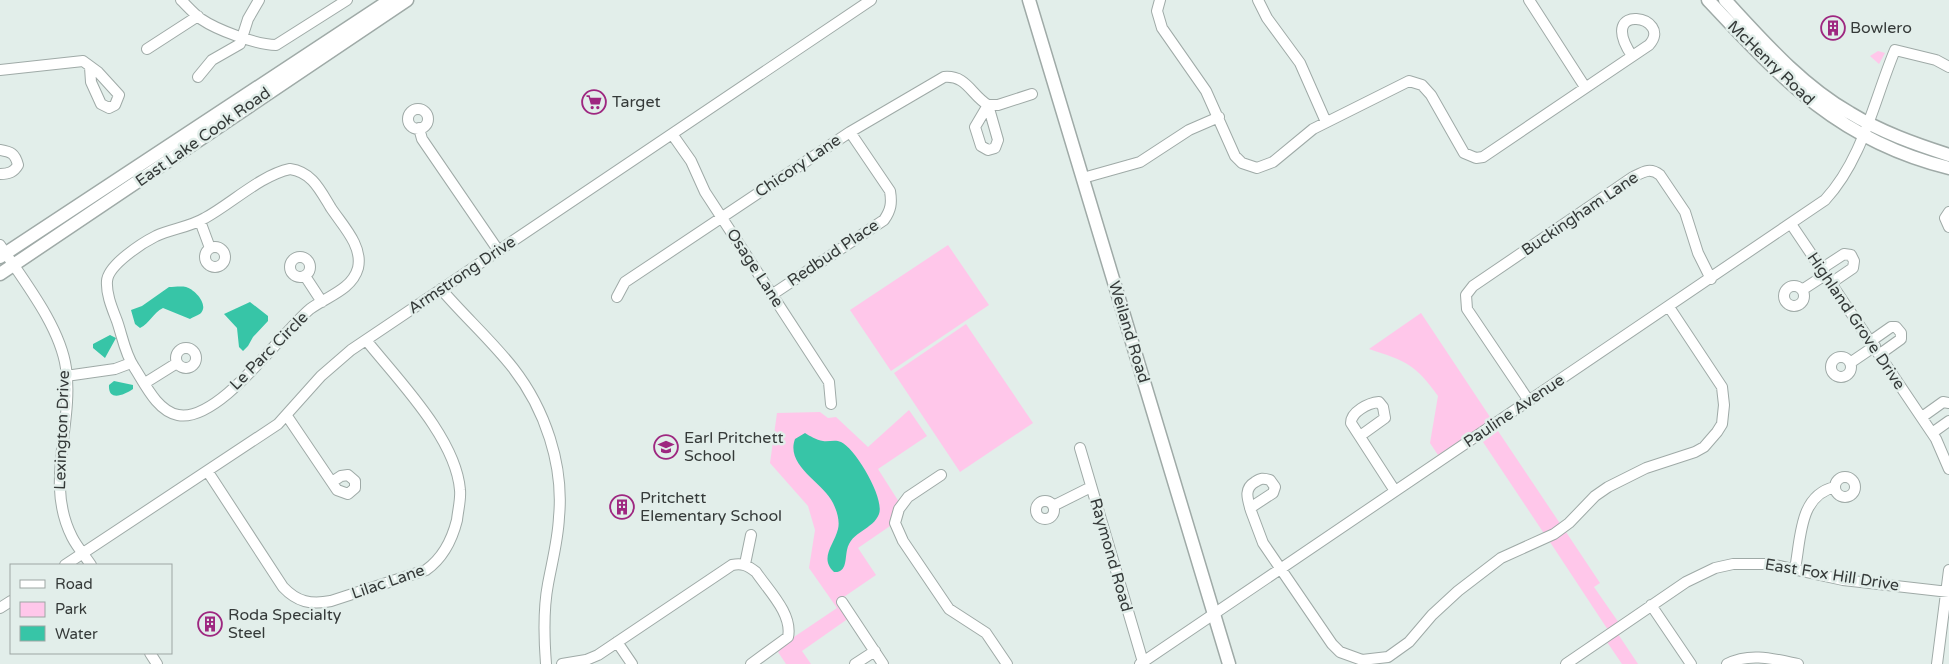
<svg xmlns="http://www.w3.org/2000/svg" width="1949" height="664" viewBox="0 0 1949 664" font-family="'Varela Round',sans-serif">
  <rect width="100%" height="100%" fill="#e2eeea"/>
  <!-- green -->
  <path fill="#ffc7ea" d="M1878,51L1885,53L1879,64L1870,56Z
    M948,245L989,305L891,371L850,310Z
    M1421,313L1492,420L1438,455L1430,443L1438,396C1415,364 1406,361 1369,349Z
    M966,324L1033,423L960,472L894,373Z
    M909,410L927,436L878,469L899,502L893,524L858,548L876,575L838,601L849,618L802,651L811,664H786L778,652L794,637L837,608L809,568L815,530L808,506L770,463L777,413L820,412L828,418L836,417L868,447Z
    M1498,431L1561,525L1545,535L1483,442Z
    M1566,532L1600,583L1594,587L1619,623L1608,630L1550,542Z
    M1618,634L1638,664H1622L1607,642Z"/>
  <!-- water -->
  <path fill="#37c5a7" d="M169,287C174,287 181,286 186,287C194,289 209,304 201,313C199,315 193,317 190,319L163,308C153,313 150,323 140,328L135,324L131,310L142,306Z
    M250,302L268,316V321L253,337L248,346L243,351L239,347L237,328L224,314Z
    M110,335L116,338L105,358L93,348V344Z
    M114,381L133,385V389C124,395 108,402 109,385Z
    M805,433C810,436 816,440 823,441C829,442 835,439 841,442C855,448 885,498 879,514C873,530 851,531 847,550C845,559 847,573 834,572C819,558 834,545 838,529C840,521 837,511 833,503C824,483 785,466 795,439Z"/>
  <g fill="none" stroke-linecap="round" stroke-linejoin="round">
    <!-- minor casing -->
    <g stroke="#9faaa7" stroke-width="12">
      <path id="minor" d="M181,0C187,6 194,14 201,19C217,30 257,45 276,45L347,0
        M1160,0L1157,11L1162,28L1206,91L1235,156L1242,163L1257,168L1273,162L1313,129L1409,81L1422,85L1431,95L1464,153L1476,158L1483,157L1649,45C1675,17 1595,0 1632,56
        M1258,0L1267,18L1300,63L1326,122
        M1529,0L1585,87
        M147,49L198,16
        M0,70L83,61L98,72L119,95L115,105L109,108L101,104L91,82L90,67
        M198,77L212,60L240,44L248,19L259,0
        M988,105L998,140L995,148L988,150L981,146L975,127Z
        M408 119a10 10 0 1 1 20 0a10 10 0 1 1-20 0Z
        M419,128L422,139L498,250
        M672,134L691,161L705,192L829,382L831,404
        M0,150C11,152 15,153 18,165C14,172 9,174 0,174
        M290,169C312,172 320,190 331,208C343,226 363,246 358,268C352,290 326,297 310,309C281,333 219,423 178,415C157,411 145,384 134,367C125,354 122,335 117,321C112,308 106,294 107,281C108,265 142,243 156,236C171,229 190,227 205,218C231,204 261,175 290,169Z
        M1083,178L1140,162L1189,130L1219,117
        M1949,212L1945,218L1949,227
        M200,221L210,248
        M1791,224L1936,439L1949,469
        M0,245C23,280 60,326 66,368C74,425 44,482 72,537C77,547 85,556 91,565
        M205 257a10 10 0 1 1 20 0a10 10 0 1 1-20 0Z
        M290 267a10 10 0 1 1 20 0a10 10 0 1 1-20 0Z
        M1821,269L1844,254L1851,255L1854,261L1853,268L1831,283
        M305,276L322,302
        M1784 296a10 10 0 1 1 20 0a10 10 0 1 1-20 0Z
        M441,289C464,316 491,340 513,368C545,409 564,465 559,517C558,540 552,562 548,584C543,610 544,638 546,664
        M1802,290L1825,275
        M773,294L884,220C891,210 892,203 890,191L850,132
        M617,297L625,282L850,132L944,77C967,75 971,95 988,105H998L1032,94
        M1871,341L1891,327H1896L1901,333V339L1880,354
        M176 358a10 10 0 1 1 20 0a10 10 0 1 1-20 0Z
        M1831 367a10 10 0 1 1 20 0a10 10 0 1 1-20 0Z
        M1850,363L1875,346
        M66,376L115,369L131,363
        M145,383L177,363
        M1529,401L1467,309L1466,295L1473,286L1633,177C1643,172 1650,167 1660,175L1685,212L1698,253L1711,279
        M287,416L337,490L348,494L355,488V481L348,475L341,476L332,482
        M1922,417L1943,402L1949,403
        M1932,433L1949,421
        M1360,436L1385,418L1383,407L1379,402C1368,403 1351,412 1351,423L1395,491
        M1080,448L1143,662
        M208,472L283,587C297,602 311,605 331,601L426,570C443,558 452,540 457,520C458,510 461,499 460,490C456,438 397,379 366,340
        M941,475L908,497L899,509L895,523L903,541L949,609L986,633L1007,664
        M1835 487a10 10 0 1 1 20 0a10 10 0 1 1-20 0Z
        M1036 510a9 9 0 1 1 18 0a9 9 0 1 1-18 0Z
        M1053,506L1091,487
        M1250,508L1273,493L1275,487L1270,480C1263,478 1261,478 1255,482C1243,489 1248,500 1251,511L1263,543L1332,644L1340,652L1362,660L1388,657L1409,642L1432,615L1458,591L1501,558L1554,534L1569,523L1595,496L1608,487L1646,468L1695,452L1704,447L1717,432L1722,424L1724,405L1722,387L1669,307
        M745,564L751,535
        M65,565L278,424L321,376L351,350L871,0
        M1795,569C1801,538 1799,495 1835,487
        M842,602L883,664
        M1651,605L1691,664
        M0,608L11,601
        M617,642L632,664
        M150,653L157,664
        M562,664L586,660L598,655L732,565C742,563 747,565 756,572C768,590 793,614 788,637L751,664
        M855,664L875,651
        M1140,664L1825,200C1863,159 1874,100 1895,50L1936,60L1949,67
        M1566,664L1686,582L1715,568L1733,564H1770L1843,580L1949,592
        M1727,664C1750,652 1774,659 1798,664
        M1937,664L1949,570"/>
    </g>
    <!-- major casing -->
    <g stroke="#9faaa7" stroke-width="15">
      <path id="major" d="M1029,0L1229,664
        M1708,0C1782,79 1839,141 1949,168
        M1725,0C1763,41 1801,85 1850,113C1881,132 1915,144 1949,155
        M0,257L390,0
        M0,274L407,0"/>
    </g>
    <!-- minor -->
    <use href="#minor" stroke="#fff" stroke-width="10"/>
    <!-- major -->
    <use href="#major" stroke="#fff" stroke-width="12"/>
  </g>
  <!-- icons -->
  <defs>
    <g id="building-ring" transform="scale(1.25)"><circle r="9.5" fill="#e2eeea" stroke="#9e2780" stroke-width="1.5"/><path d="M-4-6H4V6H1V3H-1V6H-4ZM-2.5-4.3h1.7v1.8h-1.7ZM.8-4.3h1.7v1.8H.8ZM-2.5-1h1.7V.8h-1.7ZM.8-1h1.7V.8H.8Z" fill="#9e2780"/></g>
    <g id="supermarket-ring" transform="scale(1.25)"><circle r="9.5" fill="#e2eeea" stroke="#9e2780" stroke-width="1.5"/><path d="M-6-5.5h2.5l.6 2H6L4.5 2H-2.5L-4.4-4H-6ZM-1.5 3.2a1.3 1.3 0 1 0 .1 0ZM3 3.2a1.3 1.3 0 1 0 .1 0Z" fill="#9e2780"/></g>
    <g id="school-ring" transform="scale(1.25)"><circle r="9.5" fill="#e2eeea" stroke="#9e2780" stroke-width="1.5"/><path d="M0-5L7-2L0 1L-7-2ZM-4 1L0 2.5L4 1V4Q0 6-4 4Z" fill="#9e2780"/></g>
  </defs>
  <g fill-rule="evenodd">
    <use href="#building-ring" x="1833" y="28"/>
    <use href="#supermarket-ring" x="594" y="102"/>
    <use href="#school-ring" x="666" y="447"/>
    <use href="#building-ring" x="622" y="507"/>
    <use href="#building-ring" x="210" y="624"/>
  </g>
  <g text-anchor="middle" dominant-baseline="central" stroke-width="5" stroke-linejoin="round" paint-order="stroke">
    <!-- poi labels -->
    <g font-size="16" fill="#353a39" stroke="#e2eeea" text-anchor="start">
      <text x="1850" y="28">Bowlero</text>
      <text x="612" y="102">Target</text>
      <text x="684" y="438">Earl Pritchett<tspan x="684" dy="18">School</tspan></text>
      <text x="640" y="498">Pritchett<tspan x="640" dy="18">Elementary School</tspan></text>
      <text x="228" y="615">Roda Specialty<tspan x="228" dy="18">Steel</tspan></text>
    </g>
    <!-- street labels -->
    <g font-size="16" fill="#353a39" stroke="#e2eeea">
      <text transform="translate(1771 63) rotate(44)">McHenry Road</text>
      <text transform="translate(203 137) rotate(-35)">East Lake Cook Road</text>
      <text transform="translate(798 166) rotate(-34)">Chicory Lane</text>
      <text transform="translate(1580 214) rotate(-34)">Buckingham Lane</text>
      <text transform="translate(833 253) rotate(-34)">Redbud Place</text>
      <text transform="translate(755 268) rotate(57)">Osage Lane</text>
      <text transform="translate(462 275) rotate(-34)">Armstrong Drive</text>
      <text transform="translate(1856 321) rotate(56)">Highland Grove Drive</text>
      <text transform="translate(1129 332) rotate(73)">Weiland Road</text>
      <text transform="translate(269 351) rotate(-45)">Le Parc Circle</text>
      <text transform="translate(1514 411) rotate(-34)">Pauline Avenue</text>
      <text transform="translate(62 430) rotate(-88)">Lexington Drive</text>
      <text transform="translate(1111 555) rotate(74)">Raymond Road</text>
      <text transform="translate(1832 575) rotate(9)">East Fox Hill Drive</text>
      <text transform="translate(388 582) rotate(-19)">Lilac Lane</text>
    </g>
  </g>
  <!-- legend -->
  <rect x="10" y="564" width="162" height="90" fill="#e2eeea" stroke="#9da6a3"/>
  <rect x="20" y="580" width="25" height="8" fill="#ffffff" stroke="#9da6a3"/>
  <text x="55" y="589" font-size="15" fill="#353a39">Road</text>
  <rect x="20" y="602" width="25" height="15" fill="#ffc7ea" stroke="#9da6a3"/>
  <text x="55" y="614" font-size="15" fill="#353a39">Park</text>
  <rect x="20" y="626" width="25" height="15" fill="#37c5a7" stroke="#9da6a3"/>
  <text x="55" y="639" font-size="15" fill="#353a39">Water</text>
</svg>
